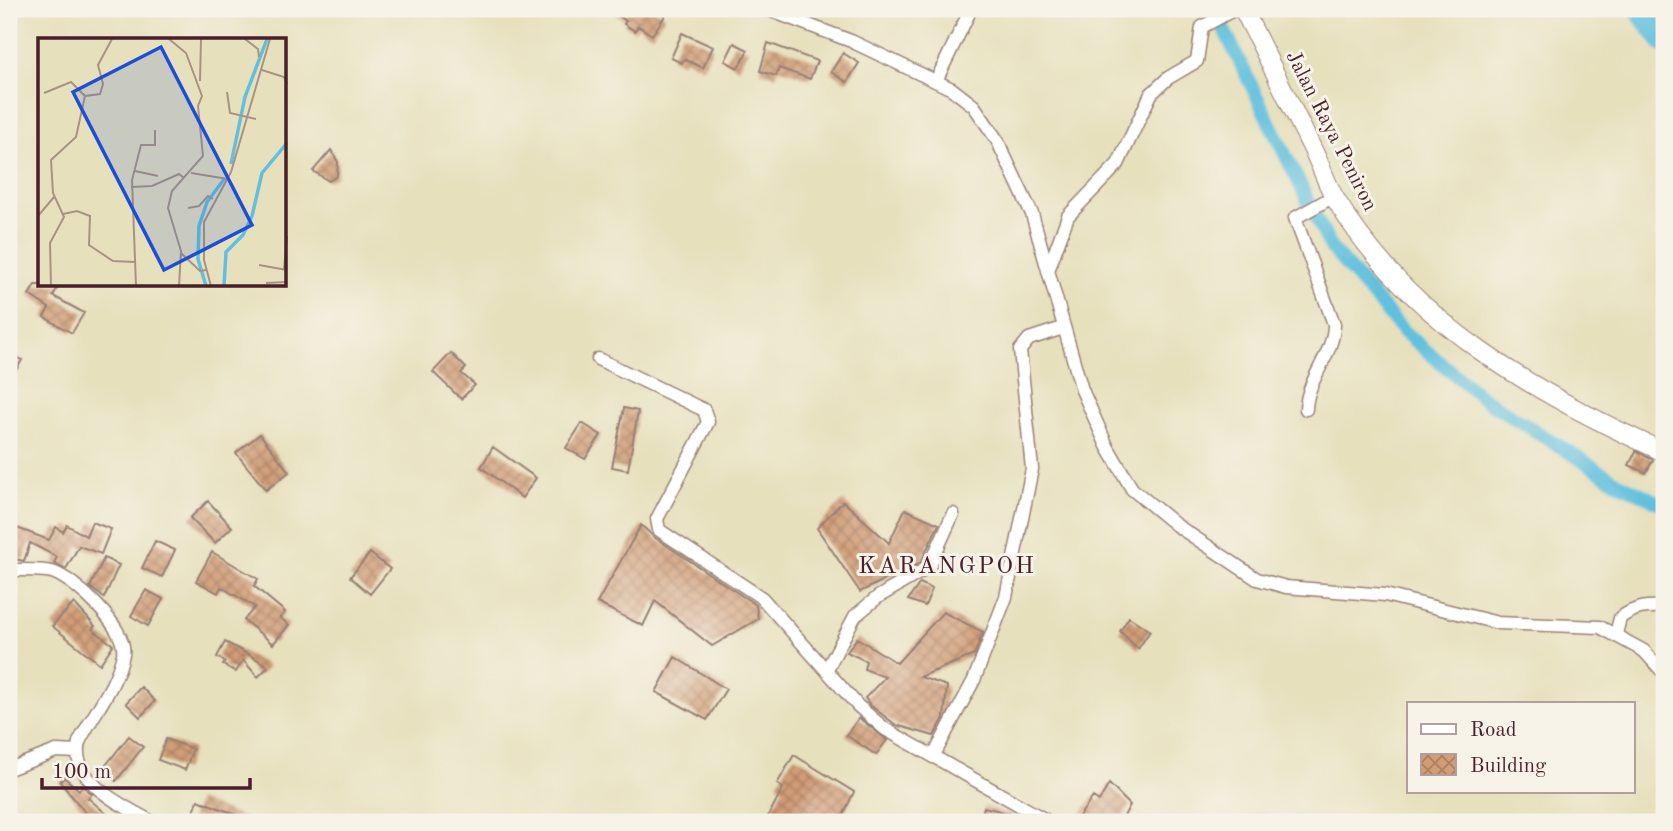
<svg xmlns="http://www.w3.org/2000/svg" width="1673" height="831" viewBox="0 0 1673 831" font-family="'Old Standard TT',serif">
  <defs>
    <pattern id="building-cross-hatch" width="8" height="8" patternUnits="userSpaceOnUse" patternTransform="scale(1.75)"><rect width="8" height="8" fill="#d19d77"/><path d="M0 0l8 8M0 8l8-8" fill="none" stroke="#ac7f62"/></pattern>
  </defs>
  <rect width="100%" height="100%" fill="#f7f3e8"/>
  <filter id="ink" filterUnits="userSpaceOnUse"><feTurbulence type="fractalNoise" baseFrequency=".0143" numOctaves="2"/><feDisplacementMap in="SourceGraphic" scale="14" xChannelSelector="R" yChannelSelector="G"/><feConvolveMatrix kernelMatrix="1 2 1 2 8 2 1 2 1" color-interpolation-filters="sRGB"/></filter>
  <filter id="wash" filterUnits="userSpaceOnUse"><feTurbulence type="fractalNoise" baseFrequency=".00686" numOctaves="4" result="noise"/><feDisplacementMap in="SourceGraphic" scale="28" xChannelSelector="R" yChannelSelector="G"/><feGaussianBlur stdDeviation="1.57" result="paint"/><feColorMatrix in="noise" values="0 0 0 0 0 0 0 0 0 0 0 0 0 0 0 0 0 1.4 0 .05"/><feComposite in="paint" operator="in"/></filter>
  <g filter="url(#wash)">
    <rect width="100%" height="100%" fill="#e7e0bd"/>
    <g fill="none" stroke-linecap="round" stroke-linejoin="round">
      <!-- canal -->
      <path stroke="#60c0de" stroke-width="14" d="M1214,9L1331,248L1404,332L1484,399L1617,482L1664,505"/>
      <!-- river -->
      <path stroke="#60c0de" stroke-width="24" d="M1640,9L1664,41"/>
    </g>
    <g id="blocks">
      <!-- building -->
      <path fill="url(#building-cross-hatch)" d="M609,9H654L665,16L652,35L638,26L635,31L624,24L626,21Z
        M682,33L713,47L703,68L684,59L682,63L671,58Z
        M734,43L748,50L738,68L725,61Z
        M768,43L817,61L810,79L779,68L776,76L760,71Z
        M843,53L859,63L847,82L831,72Z
        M331,150L338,162L337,176L329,181L313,171Z
        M35,285H59L53,296L84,313L72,333L44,317L49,308L29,295Z
        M9,353L22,360L9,383Z
        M451,353L466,368L461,373L475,385L461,399L433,372Z
        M624,408L638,411L628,470L612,467Z
        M582,423L601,435L585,459L566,448Z
        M260,434L289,472L266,490L236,453Z
        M493,447L536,478L522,498L481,467Z
        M1636,451L1653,460L1646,473L1629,465Z
        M208,501L232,527L215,543L190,518Z
        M843,501L889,543L905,509L939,524L921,562L860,592L817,528Z
        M92,522L111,529L101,554L79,546L66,569L54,563L57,557L30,543L24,561L9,558V525L49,540L56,527L63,532L67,525L86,536Z
        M641,525L654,537L756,605L758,619L712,646L655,601L643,626L597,603Z
        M155,541L175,550L162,577L142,568Z
        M212,552L258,579L254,586L285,612L280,618L289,625L273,644L244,620L255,607L221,587L218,593L196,581Z
        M370,553L390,569L370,594L350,577Z
        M104,558L119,565L104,598L90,587Z
        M920,583L932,589L925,606L908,600Z
        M146,590L163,599L148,626L131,616Z
        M74,603L95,626L92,629L113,645L100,664L52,626Z
        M943,612L983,632L974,655L920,677L947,686L944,718L934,736L896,725L870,705L865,698L885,677L864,669L866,661L847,652L857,638L897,663Z
        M1129,617L1150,631L1138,649L1120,631Z
        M225,642L264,663L268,667L258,677L243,660L236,672L223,665L225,662L217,657Z
        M675,657L726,689L707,720L656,692Z
        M141,687L155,701L140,717L126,703Z
        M859,718L887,740L876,755L846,735Z
        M129,736L143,747L116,781L102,770Z
        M166,739L193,749L185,770L158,760Z
        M794,755L854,792L840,822H765L783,788L777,784Z
        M64,777L79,790L83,786L92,794L88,798L116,822H76L85,812L60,782Z
        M1109,784L1130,805L1121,822H1075L1093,797L1099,801Z
        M198,800L253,821V822H190Z
        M984,807L1020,816L1029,822H980Z"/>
    </g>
  </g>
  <g filter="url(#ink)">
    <use href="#blocks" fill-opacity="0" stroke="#988074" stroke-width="2"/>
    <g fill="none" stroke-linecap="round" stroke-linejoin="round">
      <!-- minor casing -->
      <g stroke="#988074" stroke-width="15">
        <path id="minor" d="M766,9L851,41L952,89L974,106L997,140L1032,214L1082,390L1107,446L1132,489L1176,525L1257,579L1286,587L1385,595L1498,623L1600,627L1644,651L1664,673
          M936,81L971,9
          M1049,268L1068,216L1118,164L1151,94L1168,78L1197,61L1202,27L1235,9
          M598,359L704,410L708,422L657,519L659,530L762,598L858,706L885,729L1049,822
          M1306,409C1307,378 1334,355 1334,324L1295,218L1334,196
          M9,570C22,570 39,569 52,572C75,579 128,629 123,654C117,685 93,714 79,742C69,782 124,806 152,822
          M1616,634L1620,618C1635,607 1646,606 1664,607
          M827,669L855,616L878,597L929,567L953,514
          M933,757L974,680L1006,597L1032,469L1020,350L1029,339L1063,328
          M9,769L56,751L78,752"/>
      </g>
      <!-- secondary casing -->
      <g stroke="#988074" stroke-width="20">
        <path id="secondary" d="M1243,9C1267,56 1290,104 1314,152C1322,168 1327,185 1336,200C1410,323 1538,395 1664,452"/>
      </g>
      <!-- minor -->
      <use href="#minor" stroke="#fff" stroke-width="12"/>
      <!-- secondary -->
      <use href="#secondary" stroke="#fff" stroke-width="18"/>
    </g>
  </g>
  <g text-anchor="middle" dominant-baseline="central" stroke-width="6" stroke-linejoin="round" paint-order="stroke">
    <!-- street labels -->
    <g font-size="21" fill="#4a1f2b" stroke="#f7f3e8">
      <text transform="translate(1331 131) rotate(63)">Jalan Raya Peniron</text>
    </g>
    <!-- quarter labels -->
    <g font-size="24" letter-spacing="2" fill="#4a1f2b" stroke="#f7f3e8">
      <text x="947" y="567">KARANGPOH</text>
    </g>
  </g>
  <!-- overview -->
  <g transform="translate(38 38)">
    <rect width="248" height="248" fill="#e7e0bd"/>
    <path fill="none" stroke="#60c0de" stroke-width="3.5" d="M193,126L207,59L229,1M168,248L160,221L161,188L169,164L187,140M186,248L188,214L205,197L214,178L224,135L249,105"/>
    <path fill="none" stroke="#a89383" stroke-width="2" d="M131,1L148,15L164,58L160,68L165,118L134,153L130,170L143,213L141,248M207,1L220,11L221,19M224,32L246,39L249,46M162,43L163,1M189,54L192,75L218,81M6,55L33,44L47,58M97,133L120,138M153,135L190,141M93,149L114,148L141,136L146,140M150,170L161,168L170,158L175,161M25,176L39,173L52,178L51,207L75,223L97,224M0,178L16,159M143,215L162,233L168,232M221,227L249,232M246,231L249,198M228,245L249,244M13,248L12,205L26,179L15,155L13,122L38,99L47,58L62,56L65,46L60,27L74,1M98,248L94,142L103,107H117V92M173,248L166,222V184L193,134L232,1"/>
    <path fill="#1d4ed8" fill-opacity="0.15" stroke="#1d4ed8" stroke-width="3.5" d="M123,9L214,187L126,232L35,54Z"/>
    <rect width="248" height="248" fill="none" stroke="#4a1f2b" stroke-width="3.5"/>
  </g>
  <!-- margin -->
  <rect width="1673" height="831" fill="none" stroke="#f7f3e8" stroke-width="35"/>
  <!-- legend -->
  <rect x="1407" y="702" width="228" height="91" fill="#f7f3e8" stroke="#b29e9c" stroke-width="2"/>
  <rect x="1421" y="724" width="35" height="10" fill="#ffffff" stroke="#b29e9c" stroke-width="2"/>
  <text x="1470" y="736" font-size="21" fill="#4a1f2b">Road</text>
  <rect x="1421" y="754" width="35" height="21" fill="url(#building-cross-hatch)" stroke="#b29e9c" stroke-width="2"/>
  <text x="1470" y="772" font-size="21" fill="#4a1f2b">Building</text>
  <!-- scale -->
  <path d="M42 778v10h208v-10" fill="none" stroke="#4a1f2b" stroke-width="3.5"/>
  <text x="52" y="778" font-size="21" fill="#4a1f2b" stroke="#f7f3e8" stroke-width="5" paint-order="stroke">100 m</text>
</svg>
